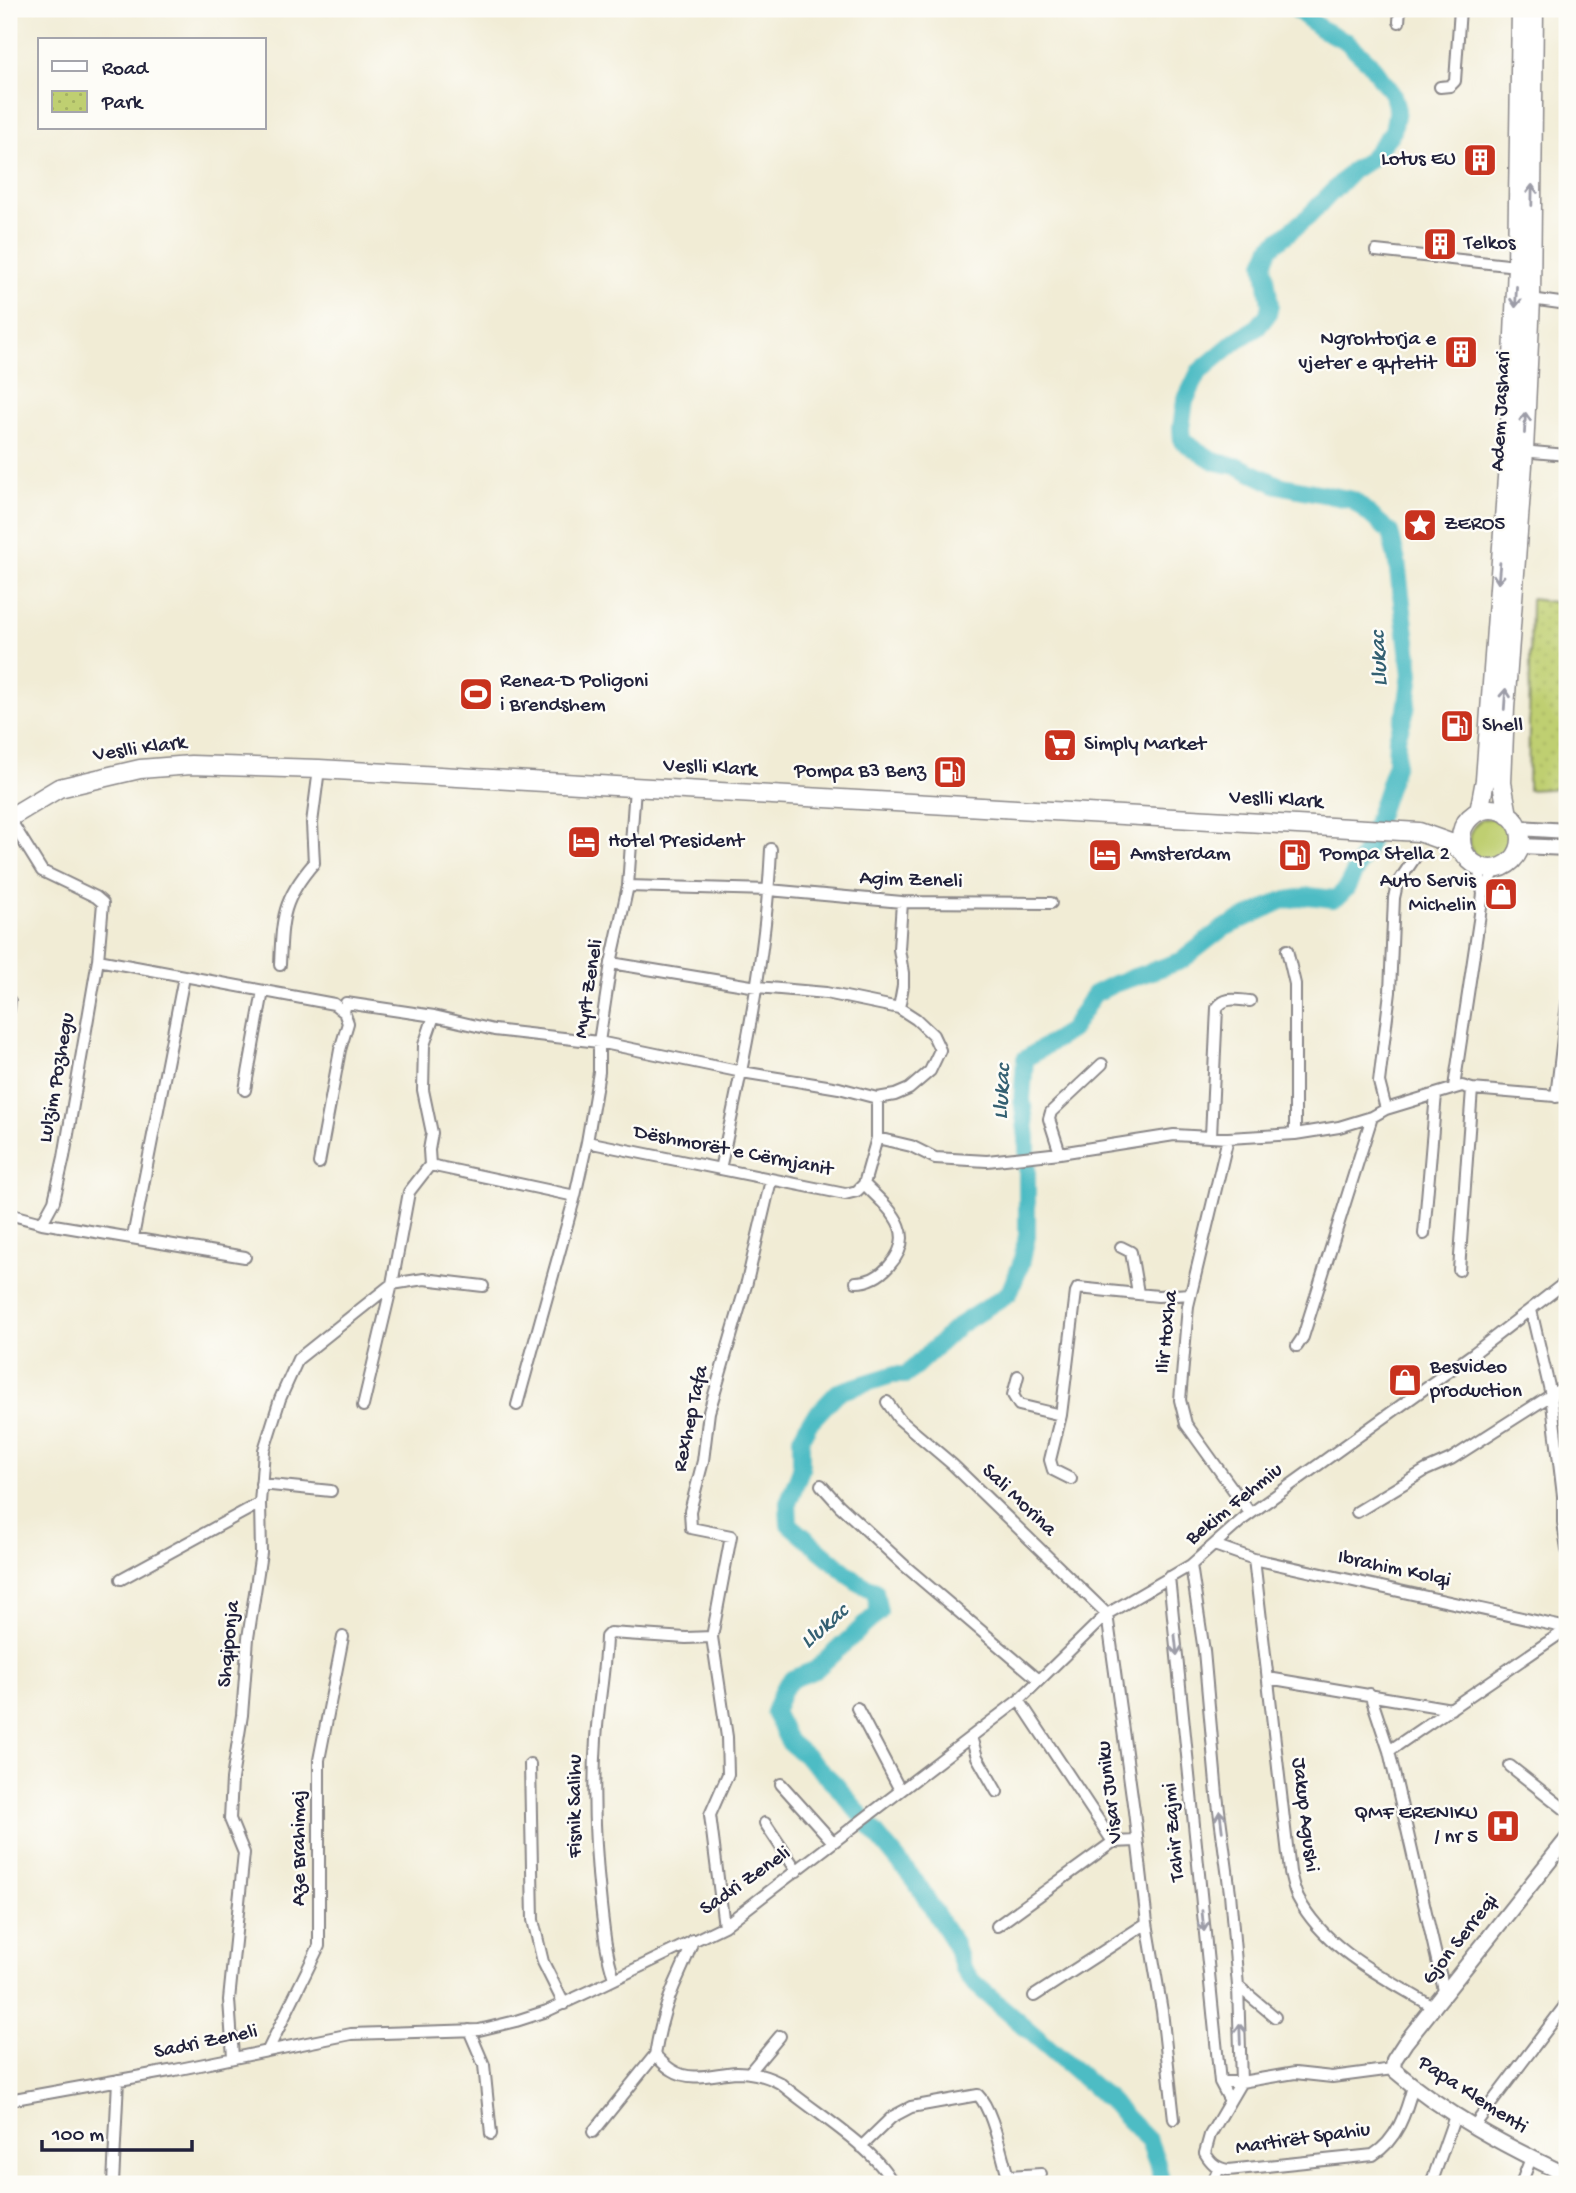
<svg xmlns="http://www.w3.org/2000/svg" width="1576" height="2193" viewBox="0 0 1576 2193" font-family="'Gochi Hand',sans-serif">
  <defs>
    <pattern id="park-dots" width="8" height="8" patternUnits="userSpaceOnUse" patternTransform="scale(1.75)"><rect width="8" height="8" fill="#bfcf71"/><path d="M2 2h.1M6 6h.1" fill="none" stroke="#a4b163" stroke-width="1.8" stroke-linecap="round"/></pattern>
  </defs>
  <rect width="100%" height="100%" fill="#fdfcf7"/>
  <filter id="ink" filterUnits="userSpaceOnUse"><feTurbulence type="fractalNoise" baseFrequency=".0143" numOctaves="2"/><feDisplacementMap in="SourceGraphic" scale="14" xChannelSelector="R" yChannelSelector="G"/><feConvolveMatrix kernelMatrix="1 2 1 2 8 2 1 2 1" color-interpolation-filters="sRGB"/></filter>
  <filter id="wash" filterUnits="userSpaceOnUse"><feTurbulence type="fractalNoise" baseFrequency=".00686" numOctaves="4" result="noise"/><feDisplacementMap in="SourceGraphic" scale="28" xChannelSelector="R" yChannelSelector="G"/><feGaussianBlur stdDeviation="1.57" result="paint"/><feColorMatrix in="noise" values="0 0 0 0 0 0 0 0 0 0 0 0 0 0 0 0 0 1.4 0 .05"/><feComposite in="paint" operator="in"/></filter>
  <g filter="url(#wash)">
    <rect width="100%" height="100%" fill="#f1ecd5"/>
    <!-- grass -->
    <path fill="#bfcf71" stroke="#707856" stroke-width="2" d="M1469 840a22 22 0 1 1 44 0a22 22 0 1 1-44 0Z"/>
    <!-- park -->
    <path fill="url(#park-dots)" stroke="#707856" stroke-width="2" d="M1531,599L1567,604V788L1528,790Z"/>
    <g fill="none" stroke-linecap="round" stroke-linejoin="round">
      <!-- river -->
      <path stroke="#4ebcc4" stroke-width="18" d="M1162,2184L1157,2163L1149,2141L1108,2099L973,1982L962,1967L954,1943L915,1881L835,1784L807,1757L789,1742L774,1712L783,1689L792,1679L815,1670L879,1612L875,1591L856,1581L789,1524L788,1503L801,1469V1438L809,1423L838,1392L892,1375H906L958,1326L1009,1293L1021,1264L1027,1236V1138L1022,1099L1025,1059L1071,1030L1094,994L1114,984L1181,961L1222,929L1281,901L1309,896L1333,899L1339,896L1346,889L1368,846L1396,763L1397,738L1406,710L1411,674L1397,562L1390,532L1353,500L1278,485L1240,467L1216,462L1182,441L1181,428L1185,401L1199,372L1237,340L1258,327L1268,314L1270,305L1264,263L1271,247L1308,217L1352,171L1369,160L1393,131L1397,110L1393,95L1369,62L1346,41L1321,29L1296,9"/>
    </g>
  </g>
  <g filter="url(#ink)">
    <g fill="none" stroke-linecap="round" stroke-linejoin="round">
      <!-- minor casing -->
      <g stroke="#8a8788" stroke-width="14">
        <path id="minor" d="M1399,22L1400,9
          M1440,87L1450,86L1455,81L1460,9
          M1376,251L1517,266
          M1531,299L1567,304
          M1521,451L1567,455
          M628,886L769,890L902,902L1051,903
          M1483,894L1496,869
          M1287,950L1295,984V1134
          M98,960L334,1004L344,1012L348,1023L340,1050L319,1163
          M280,965C282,918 282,900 314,863L312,823L319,769
          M899,1008L903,986V973L899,949L902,902
          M9,1010L10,1001
          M344,1012L346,1003L434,1016L494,1030L599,1042L742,1072L839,1088L877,1098L895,1095L909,1089L930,1071L940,1050L933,1035L916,1019L899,1008L826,993L757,987L611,963
          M1454,1087L1483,894L1478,866
          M245,1090L263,991
          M1556,1097L1567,1003
          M1386,1109L1379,1082L1390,992L1394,898L1397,884L1416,856
          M1211,1136L1217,1008C1225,996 1237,1000 1250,1001
          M877,1138L911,1146L935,1158L987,1161L1060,1153L1174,1135L1228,1138L1295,1134L1339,1127L1372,1117L1386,1109L1462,1086L1472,1089L1567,1097
          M1228,1138L1188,1306L1180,1400L1186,1424L1250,1513
          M587,1142L845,1194L857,1191L864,1184L877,1138V1098
          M1060,1153L1049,1119L1051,1112L1102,1064
          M430,1165L429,1150L432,1133L423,1090L424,1045L434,1016
          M430,1165L575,1196
          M720,1169C744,1063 766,957 771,849
          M9,1214L42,1223L54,1201L64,1157L98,960L103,903L96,897L42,871L9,818
          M42,1223L245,1257
          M1424,1234L1436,1094
          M133,1237L184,977
          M1121,1247L1131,1252L1138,1293
          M1459,1270L1472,1089
          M856,1282C869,1282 880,1276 889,1266C920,1232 889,1209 864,1184
          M392,1284L424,1279L483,1286
          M1531,1310L1551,1395L1563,1496V1522L1567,1550
          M1297,1346L1303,1337L1372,1117
          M1018,1376L1013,1395L1019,1405L1061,1415L1076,1292L1078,1288L1158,1296L1191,1294
          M887,1402L899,1419L952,1464L1107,1614L1134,1811L1147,1923L1162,2011L1174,2119
          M517,1405L575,1196L587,1142L599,1072V1042L611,963L628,886L635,787
          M363,1406L392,1284L409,1192L430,1165
          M1061,1415L1050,1460L1053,1470L1071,1479
          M261,1484L331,1491
          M821,1485L839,1505L905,1566L1039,1680
          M1357,1512L1426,1470L1451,1459L1567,1385
          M1214,1545L1254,1559L1567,1628
          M1254,1559L1290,1872C1292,1880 1294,1890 1298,1898C1326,1951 1386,1978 1435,2008
          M1191,1565L1204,1651L1217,1795L1230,1893L1238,1986L1241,2082L1210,2135L1205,2153C1211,2163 1216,2168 1228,2170L1373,2155C1397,2140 1406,2113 1413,2086
          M1169,1577L1220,2082L1230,2101
          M121,1579L260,1503
          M1268,1678L1451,1709
          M1370,1694L1389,1751L1445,1995
          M1019,1700L1113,1842L1136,1841
          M857,1708L900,1790
          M971,1737L977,1757L997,1792
          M1389,1751L1567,1629
          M530,1764L533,1920L543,1962L564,2004
          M1510,1766L1567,1811
          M781,1784L833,1842
          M765,1823L797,1871
          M724,1926L710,1815L728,1774L727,1737L712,1637L731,1536L691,1528L690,1511L703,1461L709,1412L747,1282L771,1180
          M997,1926L1113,1842
          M693,1940C688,1956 681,1970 674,1986C665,2007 659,2031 655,2055C660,2060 665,2066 672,2070C692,2083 715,2073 737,2072C752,2072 767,2076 780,2083C813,2112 874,2146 893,2184
          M614,1979C606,1952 604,1933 601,1905C595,1849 592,1795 596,1739C598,1705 605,1671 606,1637L610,1633L686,1638L712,1637
          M1238,1986L1275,2017
          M1034,1996L1147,1923
          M469,2030L484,2065L491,2134
          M268,2050L319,1946V1760L343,1637
          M233,2057L229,2000L244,1853L230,1819L232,1779L242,1715L248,1638L261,1553L260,1503L264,1450L280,1399L298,1359L392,1284
          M749,2073L780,2036
          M1220,2082H1241L1295,2073L1332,2077L1393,2069
          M9,2100L175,2070L351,2034L479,2030L516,2021L547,2011L590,1991L724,1926L1019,1700L1107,1614L1191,1565L1243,1519L1474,1353L1567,1281
          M1474,2126L1567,2003
          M593,2132L655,2055
          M861,2147L892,2117L911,2107L978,2095C993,2110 1001,2155 1008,2176L1041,2174
          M113,2184L118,2080
          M1212,2184L1219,2168
          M1431,2184L1455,2116
          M1521,2184L1531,2158"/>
      </g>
      <!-- tertiary casing -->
      <g stroke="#8a8788" stroke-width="18">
        <path id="tertiary" d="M1519,828L1567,831
          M1520,846L1567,848
          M1567,1839L1405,2043L1394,2060L1393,2069C1445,2114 1505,2146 1567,2175"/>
      </g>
      <!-- primary casing -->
      <g stroke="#8a8788" stroke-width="21">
        <path id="primary" d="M1461 839a30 30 0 1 1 60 0a30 30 0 1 1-60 0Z
          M1479,812L1485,780L1509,450L1517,266L1521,9
          M1508,815L1502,783L1505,708L1524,451L1531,299L1534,9
          M9,818L59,788L140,769L191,765L319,769L1419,832L1450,843L1464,853"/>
      </g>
      <!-- minor -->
      <use href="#minor" stroke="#fff" stroke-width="10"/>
      <!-- tertiary -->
      <use href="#tertiary" stroke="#fff" stroke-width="14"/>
      <!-- primary -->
      <use href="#primary" stroke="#fff" stroke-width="18"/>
    </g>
    <!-- one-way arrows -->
    <defs><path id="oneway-shaft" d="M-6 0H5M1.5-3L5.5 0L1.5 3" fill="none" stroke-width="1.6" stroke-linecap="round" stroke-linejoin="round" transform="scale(1.75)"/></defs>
    <g stroke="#9c9ca7">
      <use href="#oneway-shaft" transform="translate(1532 195) rotate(-89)"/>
      <use href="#oneway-shaft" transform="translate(1516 297) rotate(93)"/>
      <use href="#oneway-shaft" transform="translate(1525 423) rotate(-87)"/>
      <use href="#oneway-shaft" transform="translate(1499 573) rotate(95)"/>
      <use href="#oneway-shaft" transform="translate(1505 699) rotate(-86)"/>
      <use href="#oneway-shaft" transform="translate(1176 1645) rotate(84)"/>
      <use href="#oneway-shaft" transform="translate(1221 1821) rotate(-97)"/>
      <use href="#oneway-shaft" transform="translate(1203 1921) rotate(84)"/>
      <use href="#oneway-shaft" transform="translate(1240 2034) rotate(-92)"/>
    </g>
  </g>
  <!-- icons -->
  <defs>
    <g id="building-square" transform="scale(1.75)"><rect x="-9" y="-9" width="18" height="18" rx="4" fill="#c8321e" stroke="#fdfcf7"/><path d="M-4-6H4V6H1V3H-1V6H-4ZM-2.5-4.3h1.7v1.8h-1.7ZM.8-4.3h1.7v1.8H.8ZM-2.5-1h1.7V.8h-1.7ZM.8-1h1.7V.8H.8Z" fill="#fff"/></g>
    <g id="sight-square" transform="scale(1.75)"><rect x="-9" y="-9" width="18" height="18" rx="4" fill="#c8321e" stroke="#fdfcf7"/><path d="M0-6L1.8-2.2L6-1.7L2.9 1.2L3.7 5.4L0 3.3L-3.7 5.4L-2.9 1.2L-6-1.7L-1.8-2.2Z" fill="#fff"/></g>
    <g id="stadium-square" transform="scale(1.75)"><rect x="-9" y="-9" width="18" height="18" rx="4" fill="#c8321e" stroke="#fdfcf7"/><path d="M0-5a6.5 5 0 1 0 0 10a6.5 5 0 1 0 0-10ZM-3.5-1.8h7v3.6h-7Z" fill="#fff"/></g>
    <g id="fuel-square" transform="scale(1.75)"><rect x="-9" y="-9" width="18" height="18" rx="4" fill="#c8321e" stroke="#fdfcf7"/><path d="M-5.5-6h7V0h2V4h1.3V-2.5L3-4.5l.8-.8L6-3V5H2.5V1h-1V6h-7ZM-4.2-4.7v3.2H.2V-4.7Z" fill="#fff"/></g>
    <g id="supermarket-square" transform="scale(1.75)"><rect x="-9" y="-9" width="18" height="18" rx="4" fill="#c8321e" stroke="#fdfcf7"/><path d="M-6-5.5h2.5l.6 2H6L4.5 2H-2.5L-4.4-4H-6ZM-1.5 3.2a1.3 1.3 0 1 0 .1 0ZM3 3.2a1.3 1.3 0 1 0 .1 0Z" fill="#fff"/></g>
    <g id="hotel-square" transform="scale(1.75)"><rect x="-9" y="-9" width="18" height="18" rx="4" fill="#c8321e" stroke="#fdfcf7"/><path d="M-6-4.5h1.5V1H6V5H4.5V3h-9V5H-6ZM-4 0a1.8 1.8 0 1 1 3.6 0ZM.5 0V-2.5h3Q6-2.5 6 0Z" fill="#fff"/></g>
    <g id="shop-square" transform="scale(1.75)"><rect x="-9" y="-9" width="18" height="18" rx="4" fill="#c8321e" stroke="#fdfcf7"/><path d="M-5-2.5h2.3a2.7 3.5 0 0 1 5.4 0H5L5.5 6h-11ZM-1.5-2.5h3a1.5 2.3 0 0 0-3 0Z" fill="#fff"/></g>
    <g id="hospital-square" transform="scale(1.75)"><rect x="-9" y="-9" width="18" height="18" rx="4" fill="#c8321e" stroke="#fdfcf7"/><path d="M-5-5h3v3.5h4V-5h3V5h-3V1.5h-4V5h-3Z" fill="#fff"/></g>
  </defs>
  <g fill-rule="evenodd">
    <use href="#building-square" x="1480" y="160"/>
    <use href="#building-square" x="1440" y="244"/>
    <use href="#building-square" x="1461" y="352"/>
    <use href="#sight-square" x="1420" y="525"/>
    <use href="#stadium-square" x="476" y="694"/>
    <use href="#fuel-square" x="1457" y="726"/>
    <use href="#supermarket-square" x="1060" y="745"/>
    <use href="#fuel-square" x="950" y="772"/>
    <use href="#hotel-square" x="584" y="842"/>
    <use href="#hotel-square" x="1105" y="855"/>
    <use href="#fuel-square" x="1295" y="855"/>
    <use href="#shop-square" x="1501" y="894"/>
    <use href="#shop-square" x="1405" y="1380"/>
    <use href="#hospital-square" x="1503" y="1826"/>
  </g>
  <g text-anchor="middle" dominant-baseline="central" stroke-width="5" stroke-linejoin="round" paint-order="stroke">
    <!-- poi labels -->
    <g font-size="21" fill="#22223b" stroke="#fdfcf7" text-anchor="start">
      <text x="1456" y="160" text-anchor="end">Lotus EU</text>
      <text x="1464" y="244">Telkos</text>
      <text x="1436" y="340" text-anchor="end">Ngrohtorja e<tspan x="1436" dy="24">vjeter e qytetit</tspan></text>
      <text x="1444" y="525">ZERO5</text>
      <text x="500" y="682">Renea-D Poligoni<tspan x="500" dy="24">i Brendshem</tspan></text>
      <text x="1482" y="726">Shell</text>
      <text x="1084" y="745">Simply Market</text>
      <text x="926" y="772" text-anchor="end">Pompa B3 Benz</text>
      <text x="608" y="842">Hotel President</text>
      <text x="1130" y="855">Amsterdam</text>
      <text x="1320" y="855">Pompa Stella 2</text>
      <text x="1476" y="882" text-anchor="end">Auto Servis<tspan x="1476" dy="24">Michelin</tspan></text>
      <text x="1430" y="1368">Besvideo<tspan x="1430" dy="24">production</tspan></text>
      <text x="1478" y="1814" text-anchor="end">QMF ERENIKU<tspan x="1478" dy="24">/ nr 5</tspan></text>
    </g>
    <!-- street labels -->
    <g font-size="21" fill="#22223b" stroke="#fdfcf7">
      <text transform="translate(1502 411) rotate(-87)">Adem Jashari</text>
      <text transform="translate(140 750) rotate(-8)">Veslli Klark</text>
      <text transform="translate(710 769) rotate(3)">Veslli Klark</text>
      <text transform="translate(1276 801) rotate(3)">Veslli Klark</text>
      <text transform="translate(911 881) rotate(2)">Agim Zeneli</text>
      <text transform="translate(590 989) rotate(-81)">Myrt Zeneli</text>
      <text transform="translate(58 1078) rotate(-80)">Lulzim Pozhegu</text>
      <text transform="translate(733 1152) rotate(11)">Dëshmorët e Cërmjanit</text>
      <text transform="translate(1168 1332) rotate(-84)">Ilir Hoxha</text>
      <text transform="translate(692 1419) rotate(-78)">Rexhep Tafa</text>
      <text transform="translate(1018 1501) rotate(44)">Sali Morina</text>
      <text transform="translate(1235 1505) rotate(-39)">Bekim Fehmiu</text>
      <text transform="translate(1394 1570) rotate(12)">Ibrahim Kolqi</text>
      <text transform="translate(230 1644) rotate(-84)">Shqiponja</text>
      <text transform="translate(1111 1792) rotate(-97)">Visar Juniku</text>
      <text transform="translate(576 1806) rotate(-90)">Fisnik Salihu</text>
      <text transform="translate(1304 1815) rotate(83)">Jakup Agushi</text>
      <text transform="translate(1175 1832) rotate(-95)">Tahir Zajmi</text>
      <text transform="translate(300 1848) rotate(-90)">Aze Brahimaj</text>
      <text transform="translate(746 1882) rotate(-35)">Sadri Zeneli</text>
      <text transform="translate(1461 1940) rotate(-52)">Gjon Serreqi</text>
      <text transform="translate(206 2043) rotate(-12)">Sadri Zeneli</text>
      <text transform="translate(1472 2096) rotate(33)">Papa Klementi</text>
      <text transform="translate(1303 2140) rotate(-8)">Martirët Spahiu</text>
    </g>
    <!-- water labels -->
    <g font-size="23" font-style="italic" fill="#346072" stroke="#fdfcf7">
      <text transform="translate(1380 659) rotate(-93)">Llukac</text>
      <text transform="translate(1003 1092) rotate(-87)">Llukac</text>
      <text transform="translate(825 1627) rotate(-41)">Llukac</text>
    </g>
  </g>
  <!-- margin -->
  <rect width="1576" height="2193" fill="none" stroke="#fdfcf7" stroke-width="35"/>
  <!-- legend -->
  <rect x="38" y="38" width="228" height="91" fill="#fdfcf7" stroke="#a5a5ac" stroke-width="2"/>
  <rect x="52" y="61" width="35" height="10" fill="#ffffff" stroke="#a5a5ac" stroke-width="2"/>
  <text x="102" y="74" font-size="21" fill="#22223b">Road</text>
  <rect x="52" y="91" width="35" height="21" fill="url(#park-dots)" stroke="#a5a5ac" stroke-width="2"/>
  <text x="102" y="108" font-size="21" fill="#22223b">Park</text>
  <!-- scale -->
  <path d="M42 2140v10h150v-10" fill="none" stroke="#22223b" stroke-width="3.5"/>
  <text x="52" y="2140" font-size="21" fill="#22223b" stroke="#fdfcf7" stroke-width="5" paint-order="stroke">100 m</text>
</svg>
